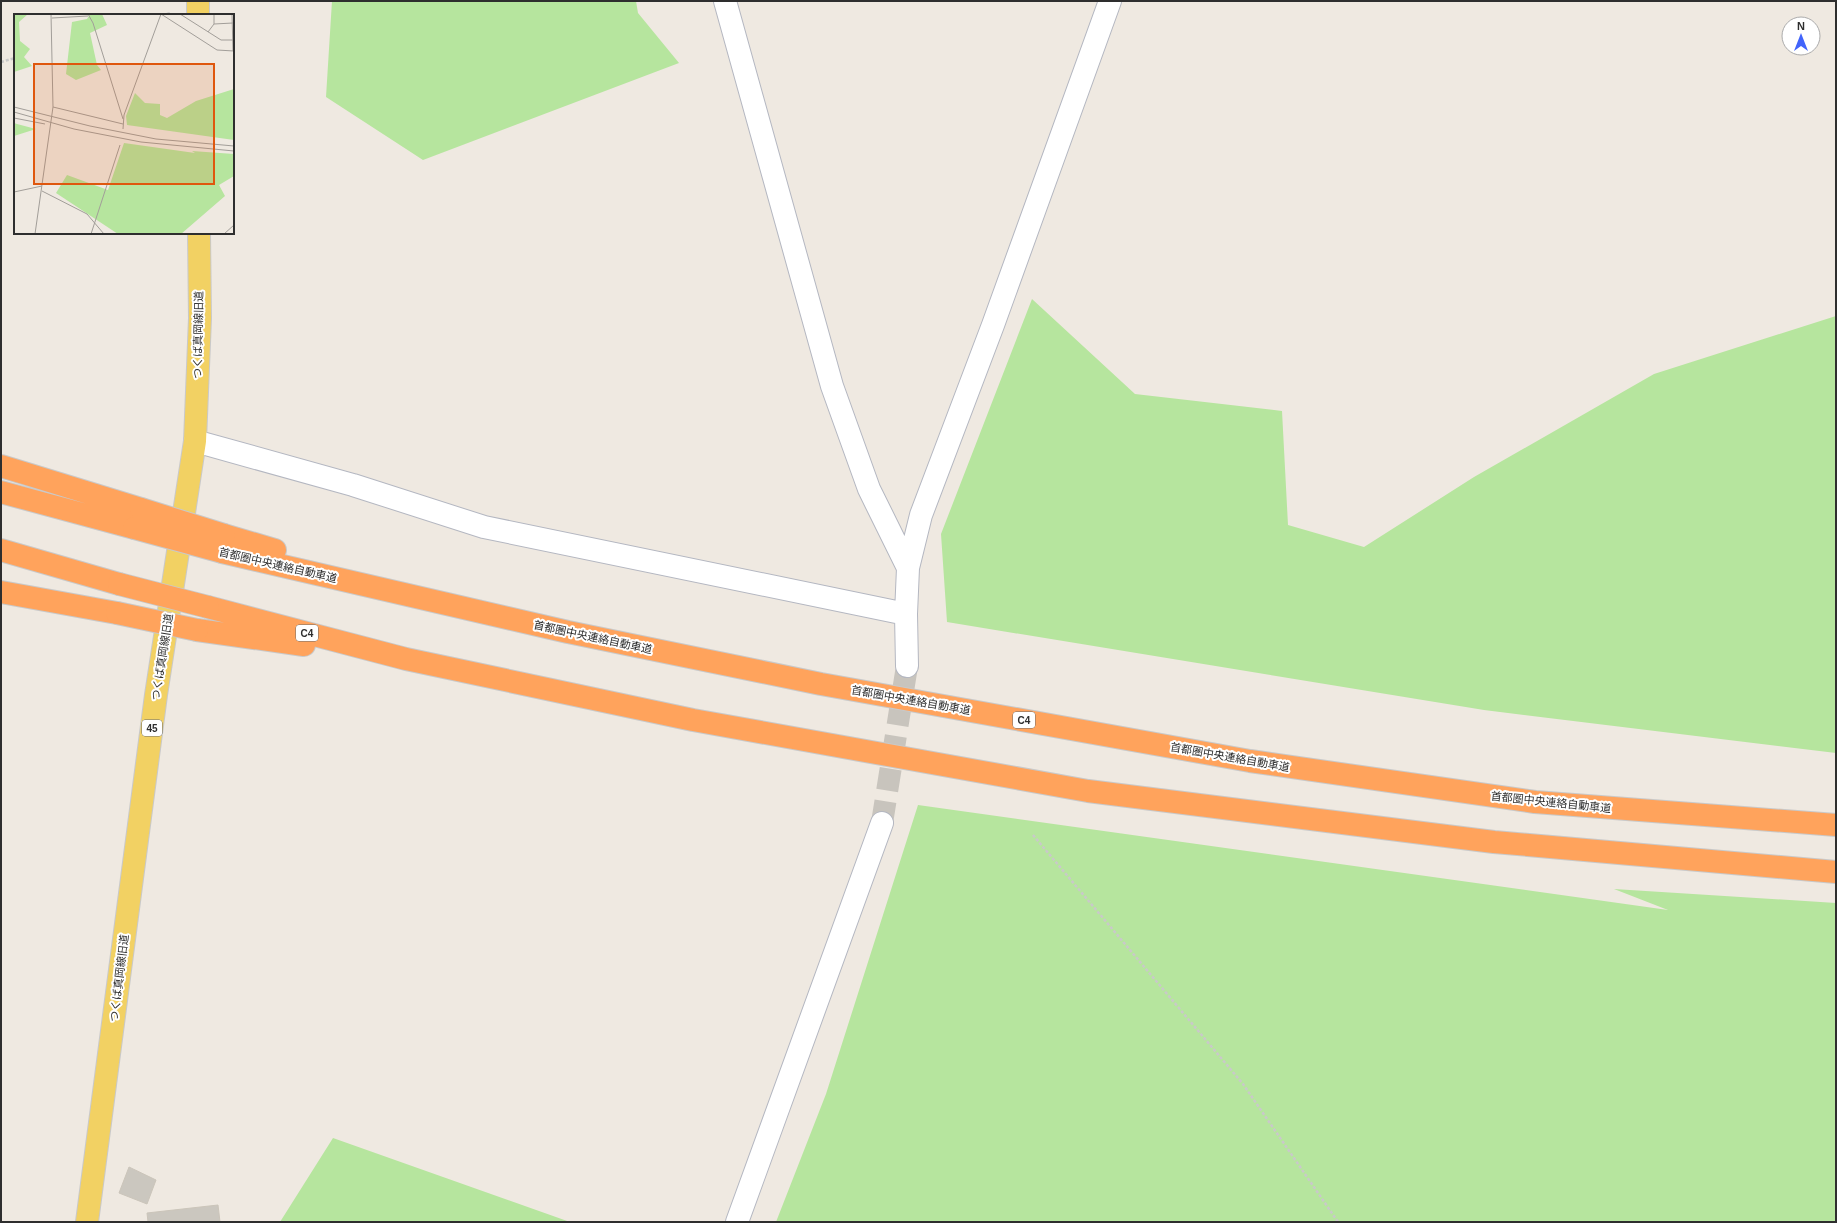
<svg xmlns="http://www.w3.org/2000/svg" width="1837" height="1223" viewBox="0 0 1837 1223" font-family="Helvetica,'Noto Sans JP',sans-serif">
  <rect width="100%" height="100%" fill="#efe9e1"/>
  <!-- green -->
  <path fill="#b6e59e" d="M332,1H636L638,13L679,63L423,160L326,97Z
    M1032,299L1135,394L1282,411L1288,525L1364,547L1474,477L1654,374L1836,316V753L1484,710L947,622L941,534Z
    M918,805L1668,910L1614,889L1836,903V1222H776L826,1094Z
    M333,1138L570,1222H280Z"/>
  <!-- building -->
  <path fill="#cbc7bf" stroke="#cbc5ba" d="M129,1167L156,1180L147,1204L119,1193Z
    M218,1205L220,1222H148L147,1213Z"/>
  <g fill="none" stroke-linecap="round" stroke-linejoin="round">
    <!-- street-tunnel -->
    <path stroke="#c8c4bd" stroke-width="22" stroke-dasharray="22 11" stroke-linecap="butt" d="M882,823L907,666"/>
    <!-- street casing -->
    <g stroke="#b4b7c1" stroke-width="24">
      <path id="street" d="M725,1L832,386L869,489L908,568
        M195,441L353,485L484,527L906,614
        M907,666L906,614L908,568L921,515L993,325L1110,1
        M737,1222L882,823"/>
    </g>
    <!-- primary casing -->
    <g stroke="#c9c9c9" stroke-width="24">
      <path id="primary" d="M198,1V15
        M87,1222L156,695L195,441L200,318L199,233"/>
    </g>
    <!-- highway casing -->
    <g stroke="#c9c9c9" stroke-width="24">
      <path id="highway" d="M1,466L141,509
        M1,492L134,528
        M224,535L275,550
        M1,550L119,584
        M222,552L568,632L821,684L1250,761L1535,802L1836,825
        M1,592L117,613
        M208,607L406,659L693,720L1088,791L1494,842L1836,872
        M197,630L304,645"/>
    </g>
    <!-- path -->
    <path stroke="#c9c9c9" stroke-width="2.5" stroke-dasharray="3 2" stroke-linecap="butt" d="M162,15L171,13
      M1,62L15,58
      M1033,835L1243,1084L1338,1222"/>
    <!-- street -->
    <use href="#street" stroke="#fff" stroke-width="22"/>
    <!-- primary -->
    <use href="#primary" stroke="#f2d163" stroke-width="22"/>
    <!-- highway -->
    <use href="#highway" stroke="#ffa35c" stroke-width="22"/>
    <!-- highway-bridge casing -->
    <g stroke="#c9c9c9" stroke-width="24" stroke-linecap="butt">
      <path id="highway-bridge" d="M141,509L224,535
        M134,528L222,552
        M119,584L208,607
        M117,613L197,630"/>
    </g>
    <!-- highway-bridge -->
    <use href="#highway-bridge" stroke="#ffa35c" stroke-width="22"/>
  </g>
  <g text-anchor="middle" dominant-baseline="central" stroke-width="4" stroke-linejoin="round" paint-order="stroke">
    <!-- shield labels -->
    <g fill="#fff" stroke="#6d6d6d" stroke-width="1">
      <rect x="296" y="625" width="22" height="16" rx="3"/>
      <rect x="1013" y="712" width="22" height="16" rx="3"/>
      <rect x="142" y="720" width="20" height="16" rx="3"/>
    </g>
    <g font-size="10" font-weight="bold" fill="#2e2e2e">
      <text x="307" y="633">C4</text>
      <text x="1024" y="720">C4</text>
      <text x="152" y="728">45</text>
    </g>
    <!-- street labels -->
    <g font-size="11" fill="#2e2e2e" stroke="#fff">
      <text transform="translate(198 335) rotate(-89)">つくば真岡線旧道</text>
      <text transform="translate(278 565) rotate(13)">首都圏中央連絡自動車道</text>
      <text transform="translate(593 637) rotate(12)">首都圏中央連絡自動車道</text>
      <text transform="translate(162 657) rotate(-81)">つくば真岡線旧道</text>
      <text transform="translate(911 700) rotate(10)">首都圏中央連絡自動車道</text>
      <text transform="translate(1230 757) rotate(10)">首都圏中央連絡自動車道</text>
      <text transform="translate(1551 802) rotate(6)">首都圏中央連絡自動車道</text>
      <text transform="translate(119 978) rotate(-83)">つくば真岡線旧道</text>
    </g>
  </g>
  <!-- overview -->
  <g transform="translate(14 14)">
    <rect width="220" height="220" fill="#efe9e1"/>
    <path d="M0,0H14L5,8L6,27L16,35L10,43L18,52L0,58ZM76,0H88L93,11L76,19L83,51L87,56L62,66L52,60L58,8L73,5ZM220,75V126L113,111L112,102L121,79L131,89L146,90V101L153,104L182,87ZM0,109L3,110L22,115L0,122ZM110,129L181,139L178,137L220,140V162L205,171L211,182L167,220H104L42,179L53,161L94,176Z" fill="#b6e59e"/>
    <path fill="none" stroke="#a29e99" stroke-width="1" d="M74,0L79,9L109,105M147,0L203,36L220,37M166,0L207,26H220M218,0L219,37M38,4L74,2M200,10L219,9M194,18L200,10V0M0,93L76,112L142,125L220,132M39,93L109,110M0,98L60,115L127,128L220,137M0,104L31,110M109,115L110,101L147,0M28,177L73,200L90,220M0,178L28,172M21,220L39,93L37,0M77,220L106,131M210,220L220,211"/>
    <path fill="#df570e" fill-opacity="0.15" stroke="#df570e" stroke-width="2" d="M20,50H200V170H20Z"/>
    <rect width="220" height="220" fill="none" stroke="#2e2e2e" stroke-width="2"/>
  </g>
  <!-- border -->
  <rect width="1837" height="1223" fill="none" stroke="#2e2e2e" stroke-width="4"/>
  <!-- north arrow -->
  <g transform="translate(1801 36)"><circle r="19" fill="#ffffff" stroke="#ababab"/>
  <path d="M0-3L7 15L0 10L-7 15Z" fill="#4264fb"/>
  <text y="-6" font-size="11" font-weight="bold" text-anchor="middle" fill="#2e2e2e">N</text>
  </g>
</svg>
